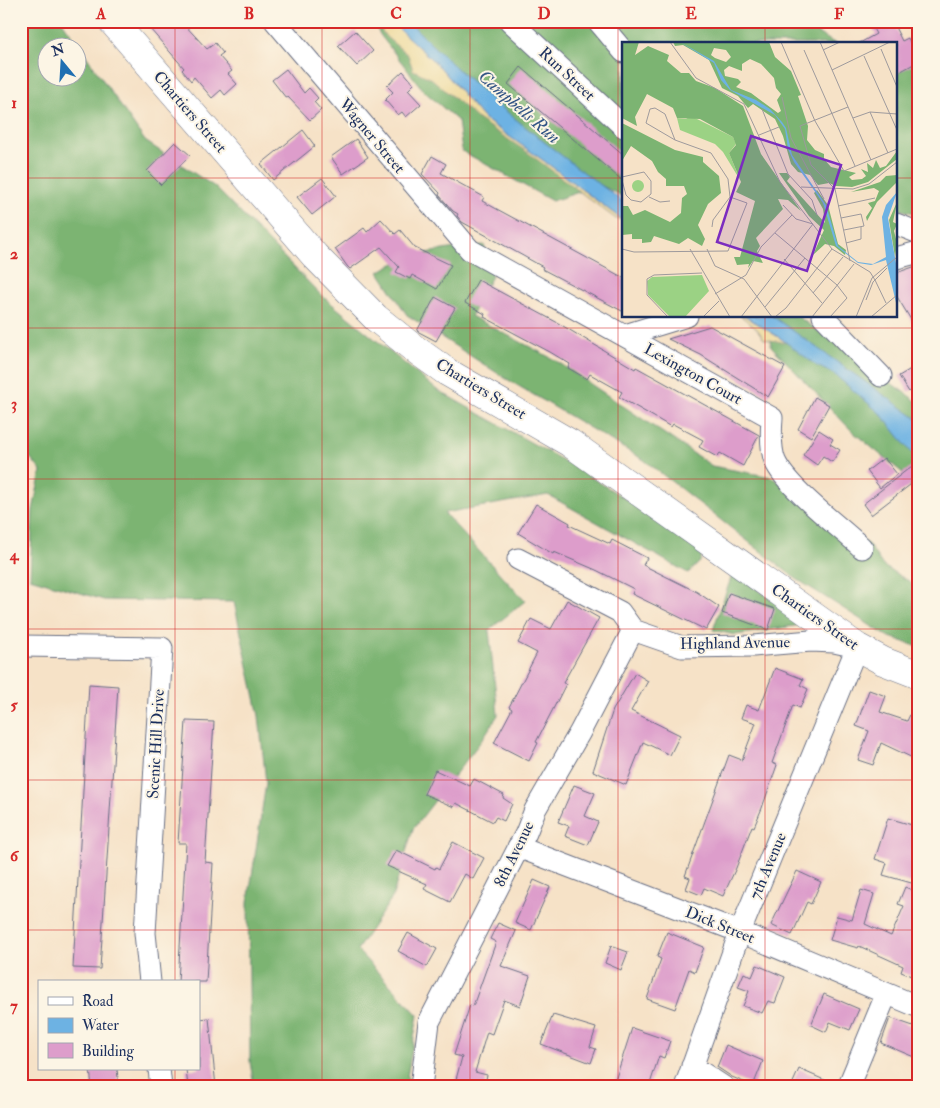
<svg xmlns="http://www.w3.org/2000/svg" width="940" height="1108" viewBox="0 0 940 1108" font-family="'IM FELL Double Pica',serif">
  <rect width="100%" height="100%" fill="#fcf5e5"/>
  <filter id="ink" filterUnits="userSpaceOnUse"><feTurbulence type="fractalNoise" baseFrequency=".02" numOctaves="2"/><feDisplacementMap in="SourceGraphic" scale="10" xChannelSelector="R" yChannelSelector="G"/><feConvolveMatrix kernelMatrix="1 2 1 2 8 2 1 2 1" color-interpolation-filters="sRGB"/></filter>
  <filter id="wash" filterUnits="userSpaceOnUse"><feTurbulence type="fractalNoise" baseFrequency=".0096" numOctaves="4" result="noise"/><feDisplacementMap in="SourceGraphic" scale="20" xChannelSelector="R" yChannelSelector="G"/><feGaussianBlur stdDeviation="1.12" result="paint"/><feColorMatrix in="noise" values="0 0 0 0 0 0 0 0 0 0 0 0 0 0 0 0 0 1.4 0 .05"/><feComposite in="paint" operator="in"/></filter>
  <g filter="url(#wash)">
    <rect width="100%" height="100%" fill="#f6e2c7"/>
    <!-- forest -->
    <path fill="#7cb472" stroke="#4c7268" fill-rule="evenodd" d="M21,21H62L145,141L215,187L321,295L437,390L573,466L704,548L700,562L688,573L548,495L444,513L525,601L489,630L498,715L481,741L413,829L392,898L357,950L418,1015L407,1077L416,1087H254L250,1062L248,902L266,783L259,716L234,602L104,600L30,578L33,510L41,471L21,446ZM48,48H78V78H48Z
      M372,21H797L836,44H624V197L600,185L552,201L462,151L458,121L424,91L381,36Z
      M896,58L919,60V214L896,209Z
      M484,245L492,276L471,316L555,360L712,466L772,477L869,545L883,566L919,587V647L887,636L795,578L644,460L505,378L407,315L379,272C406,253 452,248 484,245Z
      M772,316H797L919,403V501L904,474L853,432L771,346Z
      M733,572L807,624L735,635L713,630Z"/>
    <!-- sand -->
    <path fill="#eeda9e" stroke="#84847e" d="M375,21H393L398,28L441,68L483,118L544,161L621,219H616L527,152L479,120L432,79L413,70L408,55L386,37Z
      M741,316H745L788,343L764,339L757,329Z"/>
    <!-- water -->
    <path fill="#6db2e3" stroke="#4470a0" d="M393,21H408C473,88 548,147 624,202V221L544,161L483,118L441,68L398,28Z
      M745,316H772L919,420V462L881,414L834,374L817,366L783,340Z"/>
    <g id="blocks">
      <!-- building -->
      <path fill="#dd9dcb" d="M143,21H181L207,49L215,43L223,53L219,56L232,71L228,74L237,84L225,95L221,90L212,98L194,77L191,81L182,70L184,68Z
        M869,21H892L902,41L908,38L919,61L896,74V44H858L876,34Z
        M355,31L373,51L357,66L338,46Z
        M521,67L624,155V182L508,84Z
        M286,69L304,93L309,88L318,98L314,102L321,110L310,120L288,97L286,98L272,80Z
        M403,71L414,84L408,90L421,104L406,117L402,112L398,115L385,100L393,92L387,86Z
        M303,130L315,146L273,180L261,164Z
        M356,139L368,157L343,174L331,157Z
        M175,142L190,155L161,185L147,171Z
        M432,156L446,164L441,173L484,197L482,201L624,278V312L542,269L543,267L462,222L457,216L458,214L453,211L439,195L440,193L422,174Z
        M322,178L336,196L312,215L297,197Z
        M381,219L395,234L400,230L415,248L451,265L437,289L412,275L410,279L396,272L399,267L381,247L350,269L347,266L335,249L364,228L367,232Z
        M919,265V333L896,295V273Z
        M478,280L558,323L635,369L636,367L759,435L743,466L720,453L717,457L699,447L703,440L673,424L671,427L654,417L619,397L622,392L590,374L587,379L568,368L570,364L550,352L484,317L485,314L465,303Z
        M435,297L455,308L436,341L417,331Z
        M710,326L785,367L768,397L701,355L668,339Z
        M919,364V386L909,392L899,376Z
        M815,397L829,405L811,437L798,429Z
        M819,430L833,439L830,444L840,450L832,462L823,456L817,465L803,455Z
        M884,458L897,474L880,488L867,471Z
        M912,466L919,478L871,515L863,504Z
        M536,504L570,523L569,525L610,544L612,540L647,558L643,565L697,592L719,607L706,630L632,594L634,589L596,570L554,552L553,554L518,533Z
        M729,593L775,609L768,630L722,613Z
        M567,600L599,618L563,683L566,684L536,742L538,743L529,761L494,743L512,709L509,707L537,653L518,643L531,619L551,629Z
        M775,668L803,679L800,685L808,689L800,708L793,705L772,763L777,765L762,808L754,827L752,826L736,868L723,896L704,888L701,895L686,889L690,878L685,876L729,755L742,760L756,723L741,718L746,705L759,710Z
        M635,673L648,681L631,711L680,735L670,755L643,742L626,785L593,771L613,710Z
        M89,684L118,686L100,969L73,968Z
        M869,690L886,696L880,712L907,721L919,696V751L915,759L881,743L873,765L858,760L869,731L856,726Z
        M186,721L214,722L205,862L213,863L206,982H178L186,843H178Z
        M435,770L470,786L474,779L504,795L503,798L512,804L504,821L496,817L493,822L456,803L454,807L424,794Z
        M574,785L595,793L585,816L598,822L588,845L565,836L569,826L558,822Z
        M888,818L919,827V870L915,884L919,875V979L901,972L903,966L859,946L858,948L830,940L837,916L852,920L861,890L874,894L865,924L891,936L904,906L898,904L905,887L912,890L915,884L883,875L887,863L875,859Z
        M453,842L484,858L473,879L465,874L450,902L424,889L427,884L387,866L396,850L435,869L436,867L439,869Z
        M797,871L821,882L811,904L807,902L792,935L771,925Z
        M534,880L550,887L531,930L515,923Z
        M498,923L516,931L501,966L530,976L520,1006L504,1000L492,1034L487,1032L475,1072L487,1075L484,1087H454L462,1057L454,1055L470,1005L473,1006L496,942L490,939Z
        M667,932L704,947L695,972L689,969L675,1009L647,999L661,959L657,957Z
        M408,933L437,949L427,967L398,951Z
        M611,946L628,952L621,970L605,963Z
        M757,965L785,977L775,1003L768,1001L762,1013L743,1006L749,991L738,987L744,973L752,977Z
        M824,994L859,1009L850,1030L830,1022L826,1032L811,1025Z
        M553,1015L596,1028L590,1047L596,1049L591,1063L541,1044Z
        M209,1018L216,1087H188L186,1069H199V1019Z
        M890,1018L919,1028V1043L914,1057L881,1043Z
        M632,1028L670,1041L664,1058L659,1056L649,1087H613Z
        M726,1045L763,1061L753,1086L732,1077L717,1067Z
        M90,1069H117L119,1087H92Z
        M799,1069L836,1085V1087H791Z"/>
    </g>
  </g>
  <g filter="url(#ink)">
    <use href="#blocks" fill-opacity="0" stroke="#686e83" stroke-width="1"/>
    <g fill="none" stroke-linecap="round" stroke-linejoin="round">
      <!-- minor casing -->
      <g stroke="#686e83" stroke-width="23">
        <path id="minor" d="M275,21L470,250L772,418C771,431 770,448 775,461C787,488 839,526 862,548
          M510,21L624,127
          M598,21L624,52
          M896,224L919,233
          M896,258L919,252
          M823,316L881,376
          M625,335L687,316
          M518,559L620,612L633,630L682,647L753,646L811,641L834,642L857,647L740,932L685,1087
          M21,646L162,648L145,933L150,982
          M518,847L740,932L919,1007
          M692,1066L724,1087
          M159,1069L161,1087
          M421,1087L429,1022L526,833L535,810L580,732L633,630
          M848,1087L886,995"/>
      </g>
      <!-- primary casing -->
      <g stroke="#686e83" stroke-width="29">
        <path id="primary" d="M112,21L315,256L376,318L412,347L447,372L570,443L857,647L883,661L919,675"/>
      </g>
      <!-- minor -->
      <use href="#minor" stroke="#fff" stroke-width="21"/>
      <!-- primary -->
      <use href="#primary" stroke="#fff" stroke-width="28"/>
    </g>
  </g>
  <!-- grid -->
  <path fill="none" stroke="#d62828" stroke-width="1" stroke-opacity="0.55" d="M175,21V982M322,21V1087M470,21V1087M618,21V1087M765,21V44M21,178H624M896,178H919M765,316V1087M21,328H919M21,479H919M21,629H919M21,780H919M21,930H919M175,1069V1087"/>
  <g text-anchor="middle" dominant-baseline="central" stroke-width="4" stroke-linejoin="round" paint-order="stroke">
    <!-- street labels -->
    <g font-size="16" fill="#1b2f5e" stroke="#fcf5e5">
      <text transform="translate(567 74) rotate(43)">Run Street</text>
      <text transform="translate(190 112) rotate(49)">Chartiers Street</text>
      <text transform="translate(372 136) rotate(50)">Wagner Street</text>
      <text transform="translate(693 374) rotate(29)">Lexington Court</text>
      <text transform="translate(481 389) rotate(31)">Chartiers Street</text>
      <text transform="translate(815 617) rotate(35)">Chartiers Street</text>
      <text transform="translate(735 643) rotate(-1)">Highland Avenue</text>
      <text transform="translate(156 744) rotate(-87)">Scenic Hill Drive</text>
      <text transform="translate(514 854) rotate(-64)">8th Avenue</text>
      <text transform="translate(768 866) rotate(-67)">7th Avenue</text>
      <text transform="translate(720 925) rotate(22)">Dick Street</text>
    </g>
    <!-- water labels -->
    <g font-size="18" font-style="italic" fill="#345686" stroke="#fcf5e5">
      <text transform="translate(519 107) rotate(41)">Campbells Run</text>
    </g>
  </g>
  <!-- overview -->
  <g transform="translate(622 42)">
    <rect width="275" height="275" fill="#f6e2c7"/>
    <path d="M69,74L111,95L114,102L107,111L118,138L101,110L93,102L58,88L55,76L64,77ZM10 144a6 6 0 1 1 12 0a6 6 0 1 1-12 0ZM80,233L87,249L63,275H48L26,253L25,239L30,235Z" fill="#9bd284"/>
    <path d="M0,0H17L13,13L26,4L47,13L45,19L59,31H67L74,39L93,46L121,64L139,112L179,169L166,158L156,157L161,167L134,196L138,204L135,209L141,221L131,219L126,226L127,222L115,223L112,215H118L133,159L114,150L119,140L107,111L114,103L111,95L78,77L55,76L51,66L25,52L13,75L15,84L0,76ZM51,0H147L153,15L169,29L179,53L176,54L186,84L185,98L193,108L202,112V117L209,125L234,131L227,135L230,138L240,137L244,134L239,127L246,130L245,121L251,126L254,118L258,126L264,124L275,109V117L246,140L230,145L214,144L207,141L196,143L188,133L176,130L169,122L161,94L153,77L131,62L126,66L116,54L100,46L87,18L61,3L53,4ZM92,6L104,8L109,15L104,20L93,16L89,13ZM128,17L139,22L152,36L154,46L159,52L155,58L159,69L156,71L129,51L114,45L119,40L116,37L103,34L102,28L107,24L120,29V22ZM0,81L53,108L81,115V120L97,134L99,151L86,162L76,183L83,197L80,204L66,196L57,202L32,194L29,200L20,201V197H10V192L0,193V164H6L11,173L23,168L48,180L59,171L60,156L65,152L62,144H44V137L36,130L30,119L9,104L0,119ZM157,131H165L168,135L165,139L203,181L201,167L192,151L195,148L206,163L216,202L224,208L223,213L212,204L203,202L191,213L202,188L187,174ZM275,133V140L255,160L245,179L244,175L250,166L246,161L253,159L257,149L252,146L229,150L258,140L264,134ZM275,160L271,180L275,182L272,189L275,201L273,215L267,178Z" fill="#7cb472" fill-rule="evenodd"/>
    <path d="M58,0L92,19L109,48L134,58L148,67L160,80L164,86L170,113L204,163L216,204L236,220L251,222L264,215L260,175L264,163L275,150L266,176L275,227V265L264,218L249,223L236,221L214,204L201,161L172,120L166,107L163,87L153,73L108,48L99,38L92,21Z" fill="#6db2e3"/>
    <path fill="none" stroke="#9e9a9d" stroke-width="1" d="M48,0L74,36L122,62L158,140L210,207L248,230L253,238M159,0L193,79L222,129L275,107M198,0L249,118M259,7L275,45M182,8L233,124M201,8L218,0M242,14L275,88M210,28L268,0M160,55L169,96L202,157M226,65L178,84L189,123L213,147L228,219M33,66L43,72L53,98L24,81L28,67ZM140,67L166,132L190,158L195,173M248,70L266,111M231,76L248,70L275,72M137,93L157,85M53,98L89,111L106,137L108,155M0,135L22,130L29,139V152L19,160L9,158L4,153L0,138M179,145L231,147L247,142L275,120M27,155L38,160L48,159M216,164L253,156M219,176L239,172L242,184L222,188M90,185L91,178L108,155M153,191L215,243L225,256L208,275M224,201L239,197V185M0,207L12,210L106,209L125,161L108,155M68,207L108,275M85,207L93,224L122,237L150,275M162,217L200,261M253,238L264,261M191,251L221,215M93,252L124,233L139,205L170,173M244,258L251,240L265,226M143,265L183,216M46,275L25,253V237L32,233L80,231M81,275L97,259M119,275L191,182L174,177L161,163M153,275L164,266L210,207M190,275L232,222M234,275L250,236L275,215M249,275L275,253"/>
    <path fill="#7b2cbf" fill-opacity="0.15" stroke="#7b2cbf" stroke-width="2.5" d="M129,94L219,123L185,229L95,200Z"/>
    <rect width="275" height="275" fill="none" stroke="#1b2f5e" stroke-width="2.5"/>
  </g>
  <!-- margin -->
  <rect width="940" height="1108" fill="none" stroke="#fcf5e5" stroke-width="55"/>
  <!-- legend -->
  <rect x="38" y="980" width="162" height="90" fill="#fcf5e5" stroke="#a2a6af"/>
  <rect x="48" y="997" width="25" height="8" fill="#ffffff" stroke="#a2a6af"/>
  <text x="82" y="1006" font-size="15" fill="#1b2f5e">Road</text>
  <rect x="48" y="1018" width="25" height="15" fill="#6db2e3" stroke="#a2a6af"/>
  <text x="82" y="1030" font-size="15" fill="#1b2f5e">Water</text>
  <rect x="48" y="1043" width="25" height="15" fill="#dd9dcb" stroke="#a2a6af"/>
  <text x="82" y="1056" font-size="15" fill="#1b2f5e">Building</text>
  <!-- north arrow -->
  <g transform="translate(62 62) rotate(342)"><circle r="24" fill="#fcf5e5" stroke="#a2a6af"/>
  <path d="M0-4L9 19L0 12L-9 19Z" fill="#1f6fb2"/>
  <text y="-8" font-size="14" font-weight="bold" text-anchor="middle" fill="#1b2f5e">N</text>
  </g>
  <rect x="28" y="28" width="884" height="1052" fill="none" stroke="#d62828" stroke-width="2"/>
  <g font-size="16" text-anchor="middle" font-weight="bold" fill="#d62828">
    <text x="101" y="19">A</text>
    <text x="249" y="19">B</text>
    <text x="396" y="19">C</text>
    <text x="544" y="19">D</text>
    <text x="691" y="19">E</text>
    <text x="839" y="19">F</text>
    <text x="14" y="108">1</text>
    <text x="14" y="259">2</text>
    <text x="14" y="409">3</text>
    <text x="14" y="560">4</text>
    <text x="14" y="710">5</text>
    <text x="14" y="861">6</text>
    <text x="14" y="1011">7</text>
  </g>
</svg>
